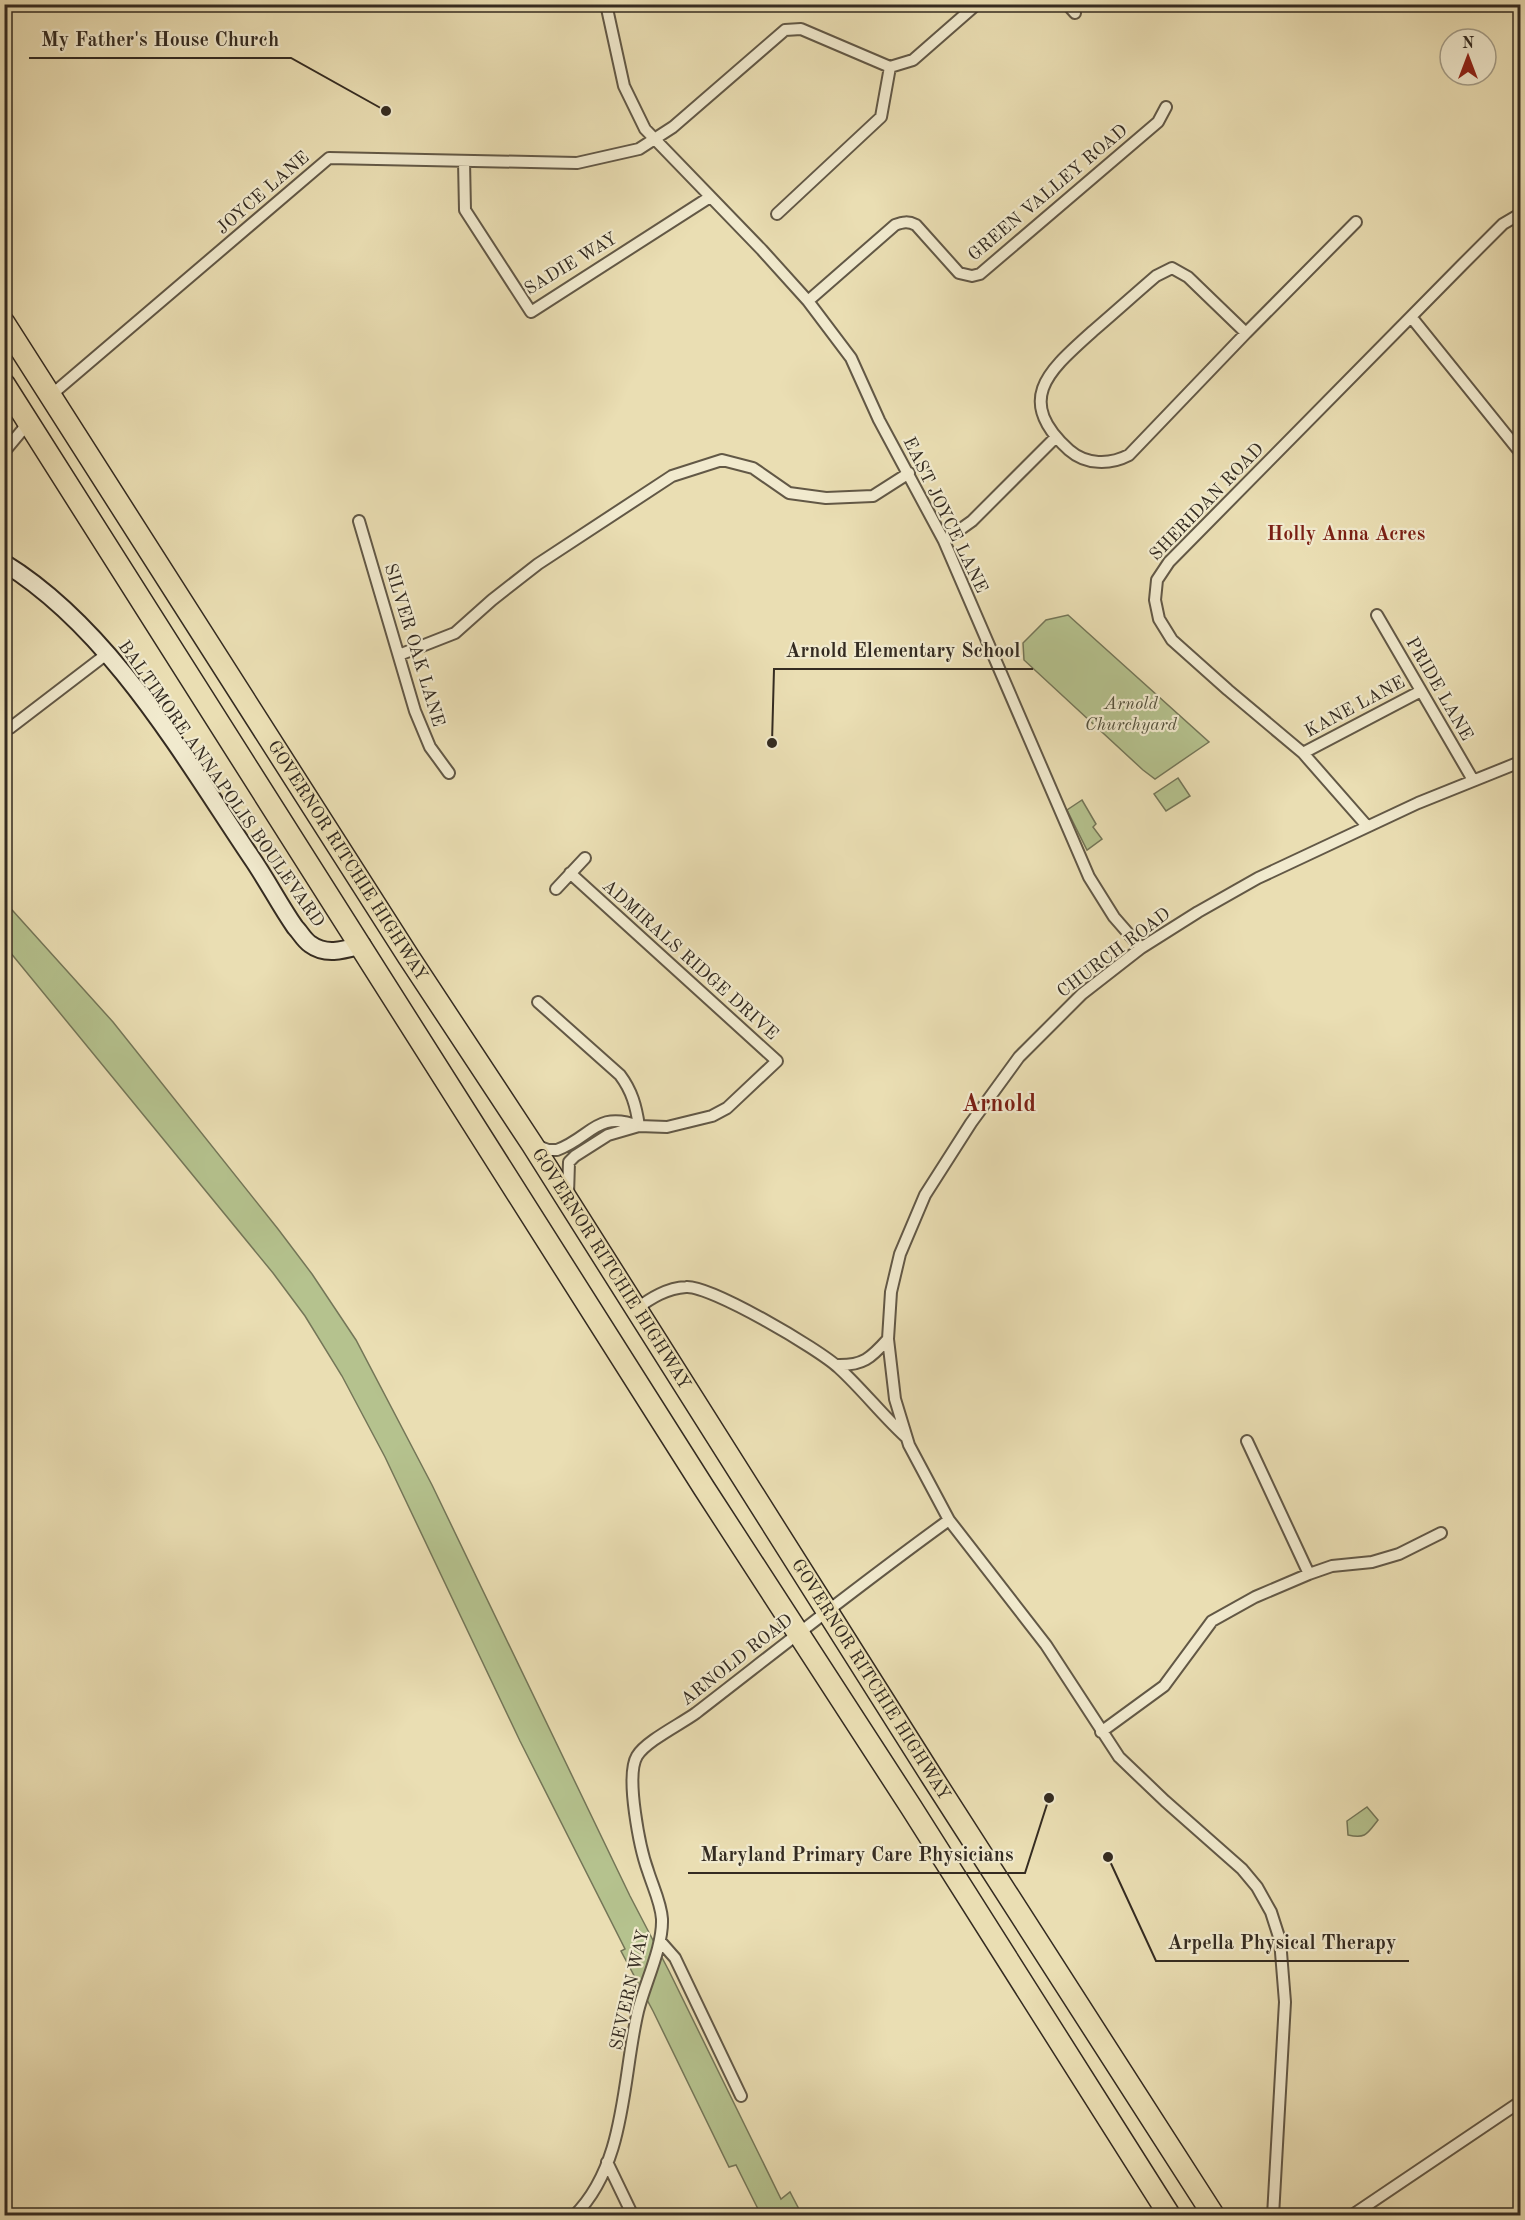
<svg xmlns="http://www.w3.org/2000/svg" width="1525" height="2220" viewBox="0 0 1525 2220" font-family="'Old Standard TT',serif">
  <rect width="100%" height="100%" fill="#eadeb3"/>
  <filter id="stains"><feTurbulence type="fractalNoise" baseFrequency=".00333" numOctaves="4"/><feColorMatrix values="0 0 0 0 .2 0 0 0 0 .09 0 0 0 0 .02 0 0 0 .5 -.17"/></filter>
  <radialGradient id="worn" r=".72"><stop offset=".6" stop-color="#630" stop-opacity="0"/><stop offset="1" stop-color="#630" stop-opacity=".3"/></radialGradient>
  <!-- green -->
  <path fill="#b5c28e" stroke="#747658" stroke-width="1.5" d="M1068,615L1209,742L1155,779L1143,770L1024,660L1023,643L1046,620Z
    M1178,778L1190,796L1166,811L1154,794Z
    M1082,800L1096,824L1093,827L1102,839L1087,850L1067,810Z
    M4,901L113,1022L278,1229L312,1274L356,1340L432,1485L630,1896L669,1971L781,2199L790,2192L802,2215H761L736,2165L729,2167L653,2011L621,1951L625,1949L520,1741L385,1457L342,1376L305,1316L273,1273L5,946Z
    M1367,1807L1378,1820C1367,1834 1366,1839 1348,1835L1347,1821Z"/>
  <g fill="none" stroke-linecap="round" stroke-linejoin="round">
    <!-- street casing -->
    <g stroke="#625846" stroke-width="14">
      <path id="street" d="M606,4L624,86L645,129L762,250L808,301L851,358L879,420L944,541L1089,877L1114,917L1141,948
        M1067,4L1075,13
        M464,161L465,210L531,312L710,197
        M777,214L881,117L890,67
        M1172,268L1188,277L1246,333L1129,455C1110,465 1086,465 1069,450C1013,399 1050,370 1093,331C1114,313 1135,294 1156,276Z
        M808,301L895,225C903,222 908,221 916,225L959,273L972,276L980,274L1158,122L1166,107
        M1412,318L1520,452
        M1246,333L1356,222
        M50,396L329,158L577,163L639,149L673,127L785,30L801,29L890,67L913,60L977,4
        M4,452L29,422
        M359,521L415,711L430,747L449,773
        M944,541L972,521L1056,437
        M1377,615L1473,780
        M399,655L455,633L492,600L538,564L672,476L722,460L753,468L789,493L826,498L873,496L909,473
        M10,728L108,653
        M1303,753L1421,691
        M1367,826L1303,753L1228,690L1172,640L1159,619L1155,600L1157,580L1169,562L1463,264L1503,224L1520,214
        M556,889L585,858
        M538,1002L620,1075C632,1091 636,1106 639,1126
        M535,1145L548,1150H557C592,1137 596,1110 639,1126
        M568,1195L569,1162L575,1156L608,1135L639,1126L667,1127L712,1116L727,1108L777,1061L570,873
        M636,1309C651,1298 667,1288 686,1287C710,1285 819,1349 839,1368C863,1390 882,1415 906,1437
        M836,1365C863,1366 871,1358 888,1339
        M1247,1441L1309,1574
        M1101,1732L1164,1686L1212,1621L1255,1597L1309,1574L1332,1566L1372,1562L1399,1554L1441,1533
        M660,1941L675,1958L741,2096
        M607,2162L633,2216
        M574,2216C627,2163 622,2078 638,2011C645,1983 663,1947 662,1919C661,1903 653,1887 648,1871C640,1849 625,1776 637,1756C646,1741 681,1724 696,1713C780,1648 863,1582 949,1520
        M1273,2216L1285,2002L1280,1940L1271,1912L1257,1887L1242,1869L1165,1801L1119,1757L1046,1645L949,1520L909,1445L895,1399L888,1339L891,1292L900,1254L925,1195L971,1123L1019,1057L1082,994L1141,948L1198,912L1258,878L1418,803L1520,762
        M1351,2216L1520,2102"/>
    </g>
    <!-- secondary casing -->
    <g stroke="#342b21" stroke-width="20">
      <path id="secondary" d="M4,563C110,628 183,756 251,857C267,880 279,904 295,927C300,932 304,940 310,944C326,956 344,950 362,945"/>
    </g>
    <!-- highway casing -->
    <g stroke="#342b21" stroke-width="24">
      <g id="highway">
        <path id="s1" d="M4,323L408,956L532,1144L932,1777L1214,2216"/>
        <path d="M4,384L704,1488L911,1807L1170,2216"/>
      </g>
    </g>
    <!-- street -->
    <use href="#street" stroke="#f1eace" stroke-width="10"/>
    <!-- secondary -->
    <use href="#secondary" stroke="#f1eace" stroke-width="16"/>
    <!-- highway -->
    <use href="#highway" stroke="#eadeb3" stroke-width="21"/>
  </g>
  <g text-anchor="middle" dominant-baseline="central" stroke-width="4.5" stroke-linejoin="round" paint-order="stroke">
    <!-- street labels -->
    <g font-size="18" fill="#342b21" stroke="#f1eace">
      <text transform="translate(263 193) rotate(-41)">JOYCE LANE</text>
      <text transform="translate(1048 193) rotate(-40)">GREEN VALLEY ROAD</text>
      <text transform="translate(571 264) rotate(-31)">SADIE WAY</text>
      <text transform="translate(1207 502) rotate(-46)">SHERIDAN ROAD</text>
      <text transform="translate(945 515) rotate(64)">EAST JOYCE LANE</text>
      <text transform="translate(414 645) rotate(73)">SILVER OAK LANE</text>
      <text transform="translate(1439 689) rotate(60)">PRIDE LANE</text>
      <text transform="translate(1355 707) rotate(-28)">KANE LANE</text>
      <text transform="translate(221 784) rotate(55)">BALTIMORE ANNAPOLIS BOULEVARD</text>
      <text stroke="none"><textPath href="#s1" startOffset="638">GOVERNOR RITCHIE HIGHWAY</textPath></text>
      <text transform="translate(1114 953) rotate(-37)">CHURCH ROAD</text>
      <text transform="translate(690 960) rotate(42)">ADMIRALS RIDGE DRIVE</text>
      <text stroke="none"><textPath href="#s1" startOffset="1124">GOVERNOR RITCHIE HIGHWAY</textPath></text>
      <text transform="translate(737 1660) rotate(-38)">ARNOLD ROAD</text>
      <text stroke="none"><textPath href="#s1" startOffset="1610">GOVERNOR RITCHIE HIGHWAY</textPath></text>
      <text transform="translate(630 1990) rotate(-77)">SEVERN WAY</text>
    </g>
    <!-- park labels -->
    <g font-size="18" font-style="italic" fill="#54513c" stroke="#f1eace">
      <text x="1131" y="704">Arnold<tspan x="1131" dy="21">Churchyard</tspan></text>
    </g>
    <!-- neighbourhood labels -->
    <g font-size="20" font-weight="bold" fill="#7a1f14" stroke="#f1eace">
      <text x="1346" y="535">Holly Anna Acres</text>
    </g>
    <!-- district labels -->
    <g font-size="24" font-weight="bold" fill="#7a1f14" stroke="#f1eace">
      <text x="999" y="1105">Arnold</text>
    </g>
  </g>
  <!-- callouts -->
  <path fill="none" stroke="#342b21" stroke-width="2" d="M386 111L291 58H29M772 743L774 669H1033M1049 1798L1025 1873H688M1108 1857L1156 1961H1409"/>
  <g fill="#342b21" stroke="#f1eace" stroke-width="2">
    <circle cx="386" cy="111" r="6"/>
    <circle cx="772" cy="743" r="6"/>
    <circle cx="1049" cy="1798" r="6"/>
    <circle cx="1108" cy="1857" r="6"/>
  </g>
  <g font-size="20" text-anchor="middle" font-weight="bold" fill="#342b21" stroke="#f1eace" stroke-width="4.5" stroke-linejoin="round" paint-order="stroke">
    <text x="160" y="46">My Father's House Church</text>
    <text x="903" y="657">Arnold Elementary School</text>
    <text x="857" y="1861">Maryland Primary Care Physicians</text>
    <text x="1282" y="1949">Arpella Physical Therapy</text>
  </g>
  <!-- margin -->
  <rect width="1525" height="2220" fill="none" stroke="#eadeb3" stroke-width="24"/>
  <rect x="6" y="6" width="1513" height="2208" fill="none" stroke="#342b21" stroke-width="3"/>
  <rect x="12" y="12" width="1501" height="2196" fill="none" stroke="#342b21" stroke-width="1.5"/>
  <!-- north arrow -->
  <g transform="translate(1468 57)"><circle r="28" fill="#f1eace" stroke="#a59e89" stroke-width="1.5"/>
  <path d="M0-4.5L10 22L0 15L-10 22Z" fill="#8f2418"/>
  <text y="-9" font-size="16" font-weight="bold" text-anchor="middle" fill="#342b21">N</text>
  </g>
  <rect width="100%" height="100%" filter="url(#stains)"/>
  <rect width="100%" height="100%" fill="url(#worn)"/>
</svg>
